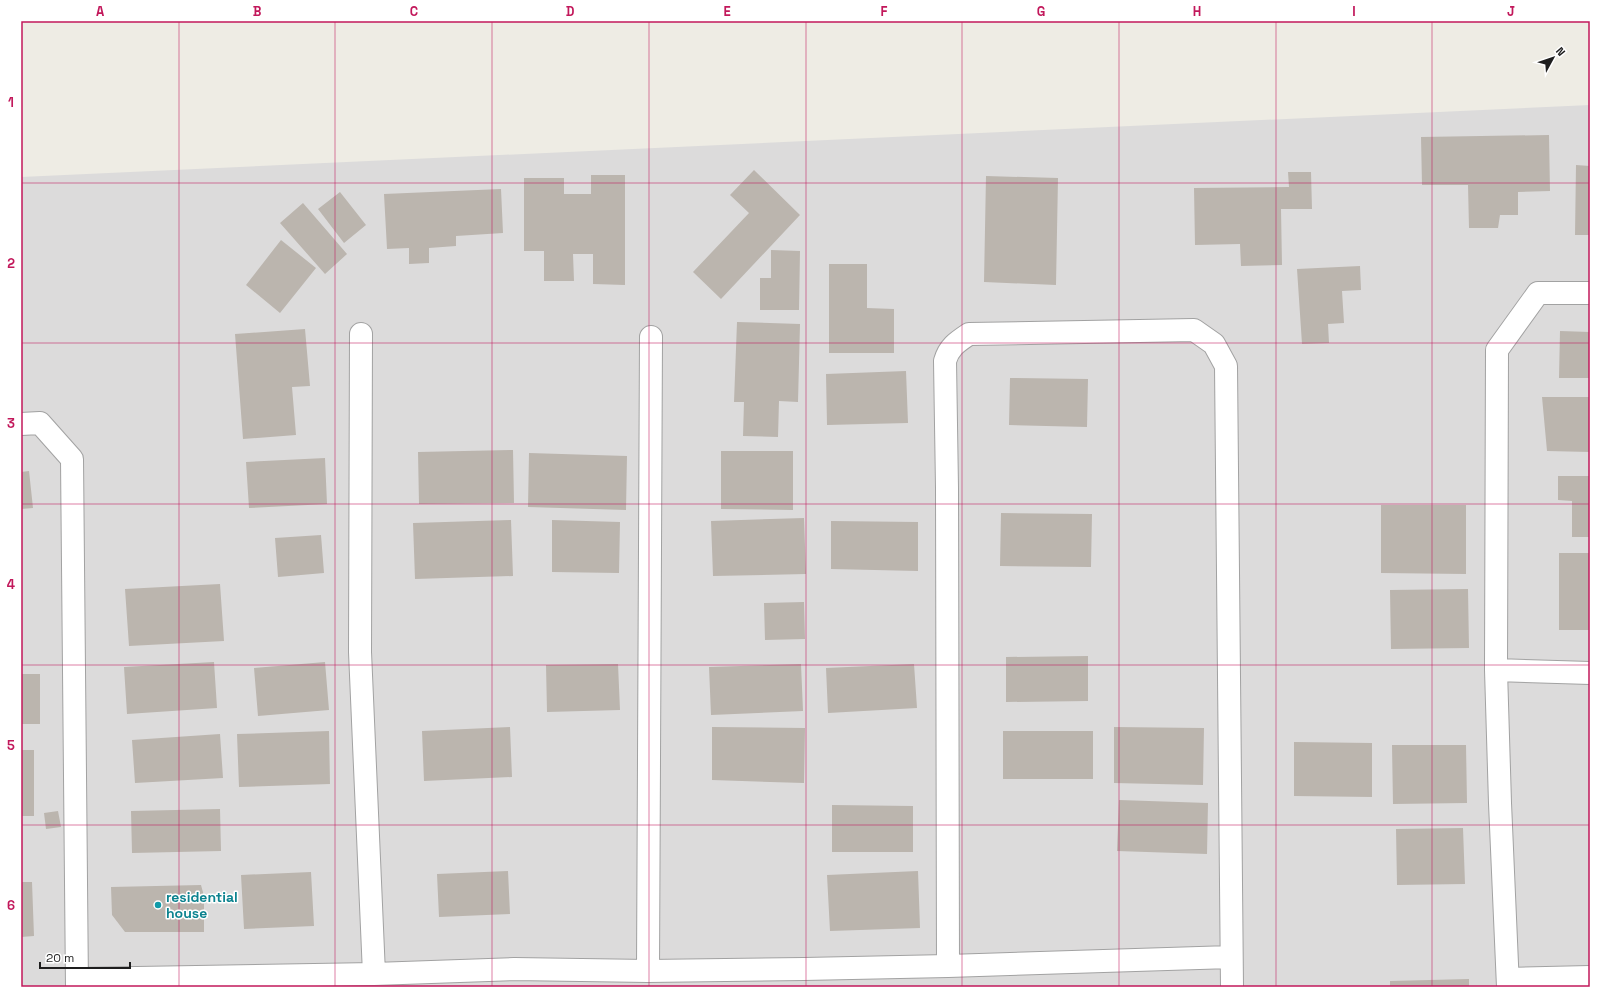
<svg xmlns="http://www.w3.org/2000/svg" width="1611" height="1008" viewBox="0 0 1611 1008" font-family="'Space Grotesk',sans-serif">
  <rect width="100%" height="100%" fill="#eeece4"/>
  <!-- residential -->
  <path fill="#dcdbdb" d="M1590,105V987H21V177Z"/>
  <!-- building -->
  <path fill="#bbb5ae" d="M1549,135L1550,191L1518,192V215H1500L1498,228H1469L1468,185H1422L1421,137Z
    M1576,165L1590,166V235H1575Z
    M754,170L800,215L721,299L693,272L749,213L730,195Z
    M1288,172H1311L1312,209H1281L1282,265L1241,266L1240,244L1195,245L1194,188L1289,187Z
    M591,175H625V285L593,284V254H573L574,281H544V251H524V178H564V194H591Z
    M986,176L1058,178L1056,285L984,282Z
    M501,189L503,233L456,236V246L429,248V263L409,264V248L387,249L384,194Z
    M340,192L366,225L344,243L318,209Z
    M303,203L347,254L325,274L280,223Z
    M281,240L316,268L280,313L246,285Z
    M771,250L800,251L799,310H760V278H771Z
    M829,264H867V308L894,309V353H829Z
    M1360,266L1361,290L1342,291L1344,323L1328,324L1329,343L1302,344L1297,269Z
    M737,322L800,324L798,402L779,401L778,437L743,436L744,402H734Z
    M305,329L310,386L292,387L296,435L243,439L235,334Z
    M1560,331L1590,332V378H1559Z
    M906,371L908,423L827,425L826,374Z
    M1010,378L1088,379L1087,427L1009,425Z
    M1542,397H1590V452L1547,451Z
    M513,450L514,503L419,504L418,452Z
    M721,451H793V510L721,509Z
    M529,453L627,456L626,510L528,507Z
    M325,458L327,504L249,508L246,462Z
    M29,471L33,508L21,509V472Z
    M1558,476H1590V537H1572V501L1558,500Z
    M1381,505H1466V574L1381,573Z
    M1001,513L1092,514L1091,567L1000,566Z
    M804,518L806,574L713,576L711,521Z
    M511,520L513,576L415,579L413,523Z
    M552,520L620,522L619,573L552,572Z
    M831,521L918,522V571L831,569Z
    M321,535L324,573L278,577L275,538Z
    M1559,553H1590V630H1559Z
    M220,584L224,641L129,646L125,589Z
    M1468,589L1469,648L1391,649L1390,590Z
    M804,602L805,639L765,640L764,603Z
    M1088,656V701L1006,702V657Z
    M214,662L217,708L127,714L124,667Z
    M325,662L329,710L258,716L254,668Z
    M618,664L620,710L547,712L546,665Z
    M801,664L803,711L711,715L709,667Z
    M914,664L917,708L828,713L826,668Z
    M21,674H40V724H21Z
    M510,727L512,777L424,781L422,731Z
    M712,727L805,728L804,783L712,780Z
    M1114,727L1204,728L1203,785L1114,783Z
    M329,731L330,784L239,787L237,734Z
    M1003,731H1093V779H1003Z
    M220,734L223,778L135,783L132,740Z
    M1294,742L1372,743V797L1294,796Z
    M1392,745H1466L1467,803L1393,804Z
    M21,750H34V816H21Z
    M1119,800L1208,803L1207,854L1117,851Z
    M832,805L913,806V852H832Z
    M220,809L221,851L132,853L131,811Z
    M58,811L61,827L46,829L44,813Z
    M1463,828L1465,884L1397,885L1396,829Z
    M508,871L510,914L439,917L437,874Z
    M918,871L920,928L830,931L827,875Z
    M311,872L314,926L244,929L241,875Z
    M21,882H32L34,936L21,937Z
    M201,885L204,896V932H125L112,915L111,887Z
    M1469,979V987H1390V981Z"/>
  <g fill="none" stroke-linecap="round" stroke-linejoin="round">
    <!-- minor casing -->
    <g stroke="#a2a2a2" stroke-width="24">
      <path id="minor" d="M361,334L360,652L374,974
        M21,424L40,423L72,459L77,987
        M1496,670L1590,673
        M948,966L947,488L945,361C949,347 957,342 969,334L1194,330L1214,344L1226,366L1232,987
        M648,971L651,337
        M77,979L374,974L514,969L648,971L804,969L948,966L1231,957
        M1508,979L1590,977
        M1508,987L1500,803L1496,670L1497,350L1538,293H1590"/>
    </g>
    <!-- minor -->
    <use href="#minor" stroke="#fff" stroke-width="22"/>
  </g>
  <!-- grid -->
  <path fill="none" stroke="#c2185b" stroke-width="1" stroke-opacity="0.55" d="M179,21V987M335,21V987M492,21V987M649,21V987M806,21V987M962,21V987M1119,21V987M1276,21V987M1432,21V987M21,183H1590M21,343H1590M21,504H1590M21,665H1590M21,825H1590"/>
  <!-- markers -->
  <circle fill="#0f9aa8" stroke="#fff" stroke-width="1.5" cx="158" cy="905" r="4"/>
  <g text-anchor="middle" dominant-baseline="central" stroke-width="3" stroke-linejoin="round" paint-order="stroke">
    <!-- culture labels -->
    <g font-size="14" font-weight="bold" fill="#0d838f" stroke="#fff" text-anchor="start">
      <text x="166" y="897">residential<tspan x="166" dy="16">house</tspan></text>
    </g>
  </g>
  <!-- border -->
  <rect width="1611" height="1008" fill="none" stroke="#ffffff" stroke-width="44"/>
  <!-- north arrow -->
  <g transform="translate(1553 58) rotate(50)" stroke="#ffffff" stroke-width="3" paint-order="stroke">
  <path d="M0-3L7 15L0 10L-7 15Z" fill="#1e1e1e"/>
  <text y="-6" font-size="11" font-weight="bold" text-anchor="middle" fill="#1e1e1e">N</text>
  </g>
  <!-- scale -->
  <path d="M40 962v6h90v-6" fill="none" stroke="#1e1e1e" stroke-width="2"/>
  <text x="46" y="962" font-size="12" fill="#1e1e1e" stroke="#ffffff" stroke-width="3" paint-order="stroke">20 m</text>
  <rect x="22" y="22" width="1567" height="964" fill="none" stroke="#c2185b" stroke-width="1.5"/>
  <g font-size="13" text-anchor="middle" font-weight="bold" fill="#c2185b">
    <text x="100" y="16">A</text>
    <text x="257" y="16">B</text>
    <text x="414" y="16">C</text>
    <text x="570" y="16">D</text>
    <text x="727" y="16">E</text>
    <text x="884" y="16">F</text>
    <text x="1041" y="16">G</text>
    <text x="1197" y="16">H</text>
    <text x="1354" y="16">I</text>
    <text x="1511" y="16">J</text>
    <text x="11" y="107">1</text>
    <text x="11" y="268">2</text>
    <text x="11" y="428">3</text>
    <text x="11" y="589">4</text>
    <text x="11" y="750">5</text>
    <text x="11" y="910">6</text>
  </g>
</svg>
